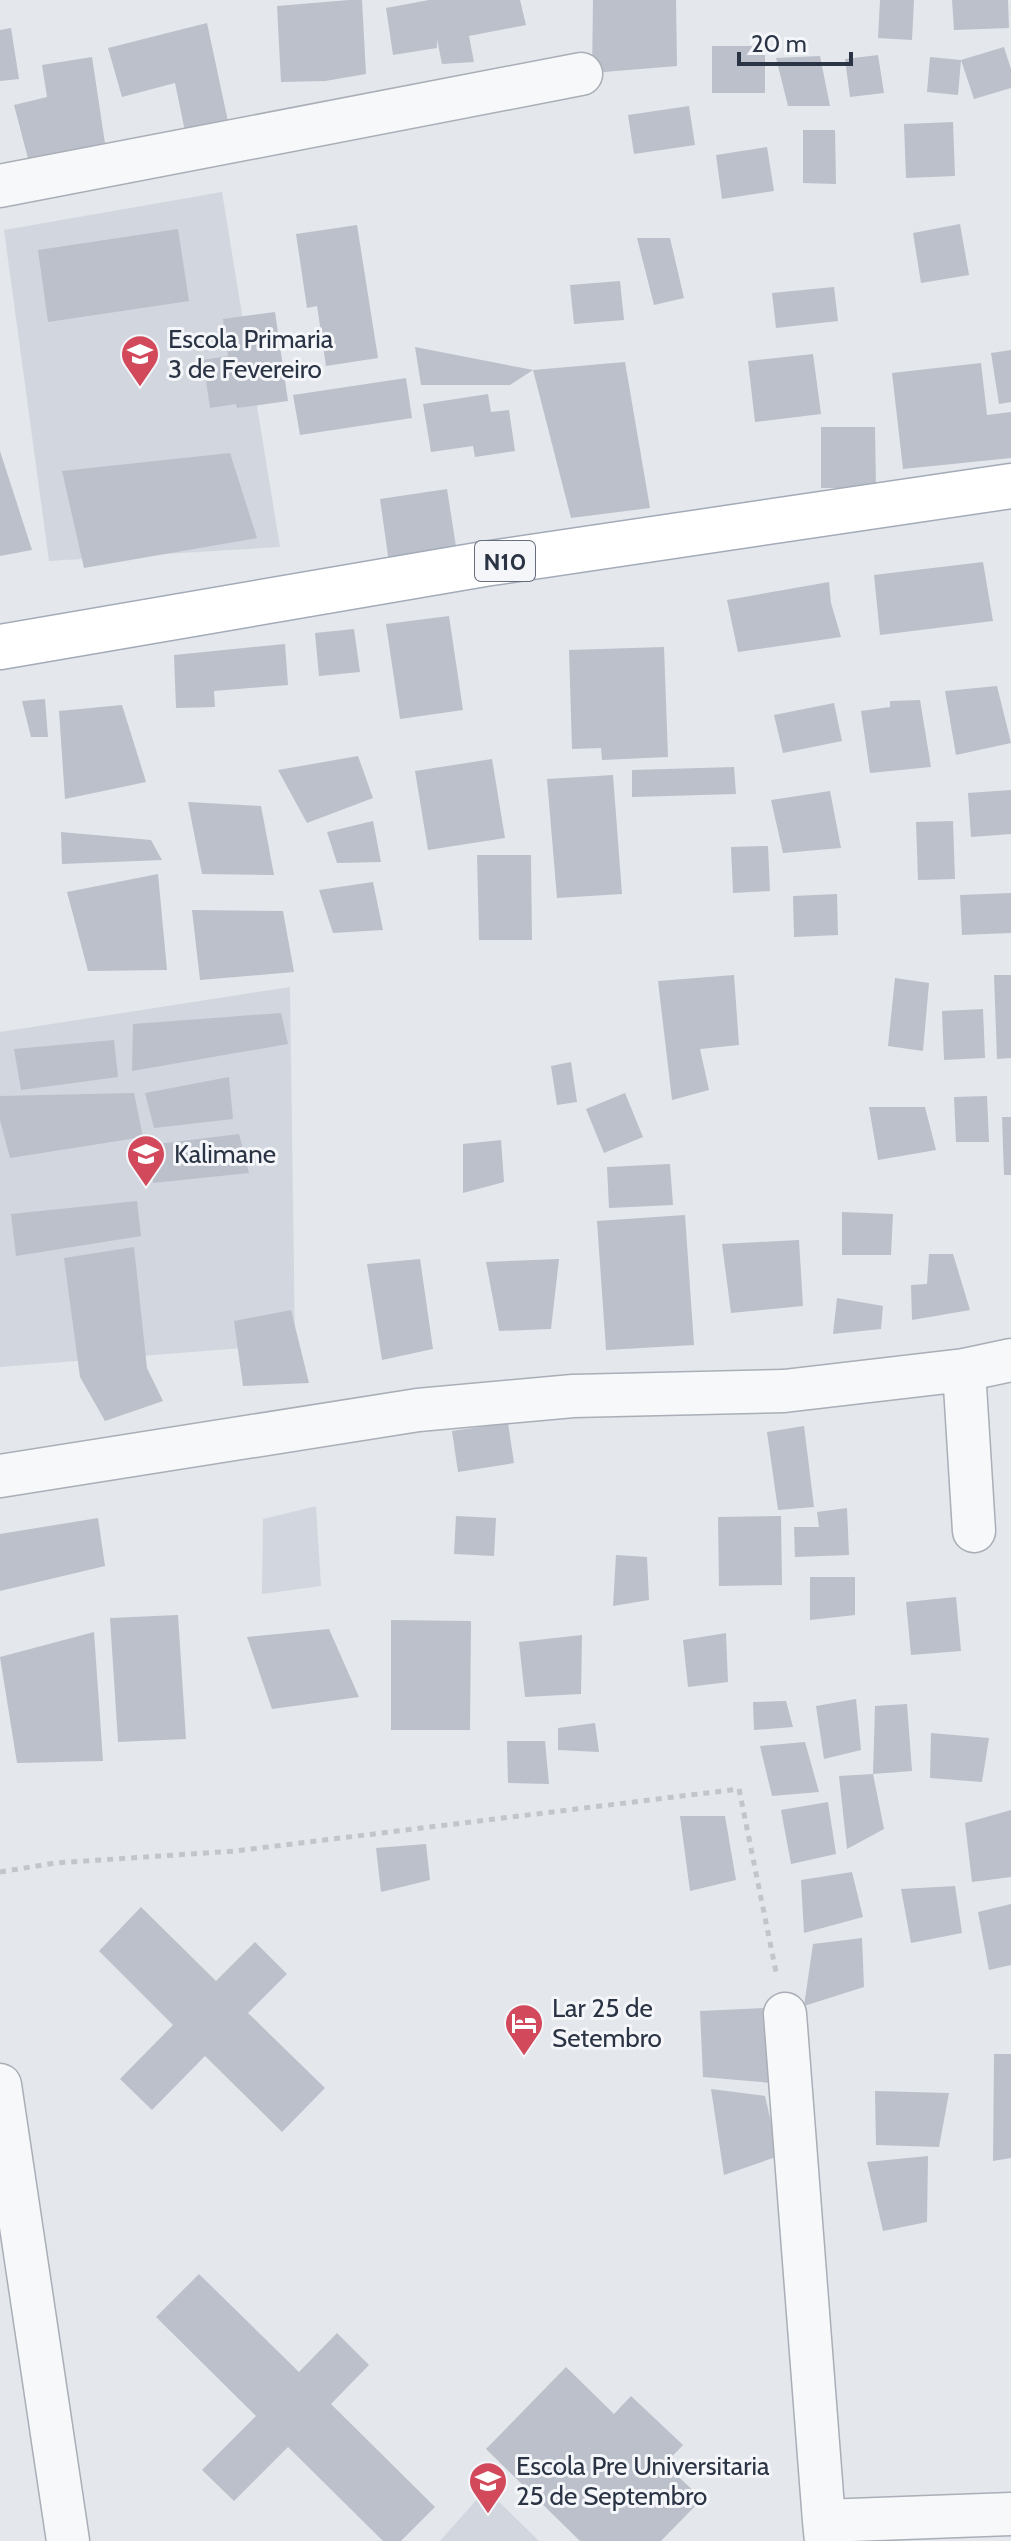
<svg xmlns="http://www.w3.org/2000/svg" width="1011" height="2541" viewBox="0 0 1011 2541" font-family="Cabin,sans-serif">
  <rect width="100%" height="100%" fill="#e4e7ec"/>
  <!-- built -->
  <path fill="#d2d6de" d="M222,192L280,547L49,561L4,230Z
    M290,987L295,1344L0,1367V1032Z
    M316,1506L321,1586L262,1594L263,1519Z
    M486,2489L539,2541H440Z"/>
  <!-- building -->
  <path fill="#bbc0ca" d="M349,0H362L366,74L325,81L281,82L277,6Z
    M429,0H520L526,25L469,36L474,62L442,64L437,39V48L393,55L386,8Z
    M593,0H676L677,66L592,73Z
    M880,0H914L912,40L878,38Z
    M952,0H1008L1009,28L954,30Z
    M207,23L229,126L186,136L175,83L122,97L108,48Z
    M11,28L19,79L0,81V30Z
    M712,46H765V93H712Z
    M1004,47L1011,69V88L974,99L961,60Z
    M878,55L884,93L850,97L845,59Z
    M820,56L830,106H788L776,58Z
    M92,57L106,150L30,166L14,105L47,97L42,65Z
    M930,57L961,60L958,95L927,92Z
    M689,106L695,145L634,154L628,115Z
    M953,122L955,176L906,178L904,124Z
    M803,130H835L836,184L803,183Z
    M767,147L774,191L722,199L716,155Z
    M960,224L969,275L921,283L913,233Z
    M357,225L378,358L326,366L317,306L307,308L296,234Z
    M178,229L189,301L48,322L38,250Z
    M637,238H670L684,298L654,305Z
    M620,281L624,320L574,324L570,285Z
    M834,287L838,321L776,328L772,293Z
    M275,312L288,401L237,408L236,404L210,408L203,360L228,356L223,319Z
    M415,347L533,370L510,385H421Z
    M1011,350V402L999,404L991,353Z
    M813,354L821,414L755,422L748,361Z
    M625,362L650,508L571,518L533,370Z
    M981,363L987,415L1011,412V458L903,469L892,373Z
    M406,378L412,418L300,435L293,395Z
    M488,394L491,412L509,410L515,451L475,457L473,446L431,452L423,404Z
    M821,427H875L876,488H821Z
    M0,451L32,550L0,556Z
    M230,453L257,538L84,568L62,471Z
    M447,489L457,553L389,563L380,499Z
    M983,562L993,621L880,635L874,575Z
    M829,582L831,603L841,637L738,652L727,600Z
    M449,616L463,710L400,719L386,624Z
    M354,629L360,672L319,676L315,633Z
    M285,644L288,685L214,691L215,707L176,708L174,655Z
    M664,647L668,757L602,760L601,748L572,749L569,650Z
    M997,686L1011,743L956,755L945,691Z
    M45,699L48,737H31L22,701Z
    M920,700L931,767L870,773L861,711L890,707V701Z
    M834,703L842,741L783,753L774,715Z
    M122,705L146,782L65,799L59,711Z
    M358,756L373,798L307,823L278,770Z
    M492,759L505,838L428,850L415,771Z
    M734,767L736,794L632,797V770Z
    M613,775L622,894L557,898L547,779Z
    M1011,790V834L971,837L968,793Z
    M830,791L841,848L783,853L771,800Z
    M188,802L261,806L274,875L202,874Z
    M373,821L381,862L337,863L327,832Z
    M953,821L955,879L918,880L916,822Z
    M61,832L151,840L162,860L62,864Z
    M768,846L770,891L733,893L731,847Z
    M477,855H531L532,940H479Z
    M158,874L167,970L88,971L67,892Z
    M373,882L383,930L333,933L319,890Z
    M1011,893V933L962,935L960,895Z
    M837,894L838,935L794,937L793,896Z
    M192,910L283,911L294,972L200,980Z
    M734,975L739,1045L700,1049L709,1090L672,1100L658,981Z
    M994,975H1011V1058L997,1059Z
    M895,978L929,983L923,1051L888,1046Z
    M983,1009L985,1058L944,1060L942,1011Z
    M281,1013L288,1044L132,1071L133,1024Z
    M114,1040L118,1077L21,1090L14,1049Z
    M571,1062L577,1102L557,1105L551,1066Z
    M229,1077L233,1119L154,1128L145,1093Z
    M134,1093L143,1137L10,1158L0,1120V1096Z
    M625,1093L643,1137L604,1153L586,1109Z
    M987,1096L989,1142H956L954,1097Z
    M869,1107H925L936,1150L878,1160Z
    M1002,1117H1011V1175H1004Z
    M239,1134L249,1173L153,1183L149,1145Z
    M501,1140L504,1182L463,1193V1144Z
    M670,1164L673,1205L609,1208L607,1167Z
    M137,1201L141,1236L16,1256L11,1214Z
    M842,1212L893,1214L891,1255H842Z
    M685,1215L694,1345L606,1350L597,1221Z
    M799,1240L803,1306L731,1313L722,1244Z
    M134,1247L147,1368L163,1401L105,1421L80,1377L64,1258Z
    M929,1254H953L970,1310L912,1320L911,1285L927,1284Z
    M420,1259L433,1349L382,1360L367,1264Z
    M559,1259L551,1329L499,1331L486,1262Z
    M837,1298L883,1306L881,1329L833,1334Z
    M291,1310L309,1383L243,1386L234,1321Z
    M508,1423L514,1463L458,1472L452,1431Z
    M804,1426L814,1507L778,1510L767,1432Z
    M847,1508L849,1555L795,1557L794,1527H819L817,1512Z
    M456,1516L496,1518L494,1556L454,1554Z
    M781,1516L782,1585L719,1586L718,1517Z
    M98,1518L105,1566L0,1591V1534Z
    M616,1555L647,1557L649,1600L613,1606Z
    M810,1577H855V1615L810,1620Z
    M956,1597L961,1651L911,1655L906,1602Z
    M178,1615L186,1739L118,1742L110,1618Z
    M391,1620L471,1621L470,1730H391Z
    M329,1629L359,1697L272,1709L247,1637Z
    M94,1632L103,1761L17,1763L0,1657Z
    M726,1633L728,1682L688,1687L683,1640Z
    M582,1635L581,1694L525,1697L519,1642Z
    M856,1699L861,1750L824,1759L816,1706Z
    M786,1701L793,1727L754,1730L753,1702Z
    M907,1704L912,1771L873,1774L875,1706Z
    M595,1723L599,1752L558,1750V1728Z
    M931,1733L989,1738L982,1782L930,1778Z
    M507,1741H545L549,1784L508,1783Z
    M805,1742L819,1792L772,1796L760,1746Z
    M873,1774L884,1829L847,1849L839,1776Z
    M828,1802L836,1854L791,1864L781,1810Z
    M1011,1810V1877L972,1882L965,1823Z
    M680,1816H725L736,1880L690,1891Z
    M426,1844L430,1880L381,1892L376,1848Z
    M852,1872L863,1917L804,1933L801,1880Z
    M955,1886L962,1933L911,1943L901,1889Z
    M1011,1904V1965L989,1970L978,1912Z
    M141,1907L216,1981L255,1942L287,1974L248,2013L325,2088L282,2132L205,2056L152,2110L120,2079L173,2025L99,1951Z
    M862,1938L864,1987L804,2006L813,1944Z
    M766,2008L772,2083L703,2077L700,2011Z
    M994,2054H1011V2158L993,2161Z
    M711,2089L765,2096L779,2156L724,2175Z
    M875,2091L949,2093L939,2147L876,2145Z
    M928,2156L927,2222L883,2231L867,2162Z
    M199,2274L299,2372L337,2333L369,2365L331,2404L435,2507L401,2541H383L288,2447L234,2501L202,2470L256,2416L156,2317Z
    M566,2367L614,2414L631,2396L683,2445L665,2464L702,2499L661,2541H580L486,2449Z"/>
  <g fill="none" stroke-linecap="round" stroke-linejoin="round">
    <!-- street casing -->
    <g stroke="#a9aeb7" stroke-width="45">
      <path id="street" d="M0,186L581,74
        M964,1370L974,1531
        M0,1476L418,1410L573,1396L784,1391L964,1370L1011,1360
        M785,2014L824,2521
        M0,2085L68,2541
        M826,2541L824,2521L1011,2514"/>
    </g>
    <!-- primary casing -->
    <g stroke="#a3abb8" stroke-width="47">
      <path id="primary" d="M0,647L484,564L1011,486"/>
    </g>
    <!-- path -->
    <path stroke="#c2c5cb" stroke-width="5" stroke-dasharray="6 6" stroke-linecap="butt" d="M0,1872L55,1863L235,1851L739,1789L777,1977"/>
    <!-- street -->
    <use href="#street" stroke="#f7f8fa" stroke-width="42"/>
    <!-- primary -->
    <use href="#primary" stroke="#fff" stroke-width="44"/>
  </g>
  <!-- icons -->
  <defs>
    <g id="school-pin" transform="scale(2)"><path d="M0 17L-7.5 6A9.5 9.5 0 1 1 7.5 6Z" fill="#d1495b" stroke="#f4f6f9"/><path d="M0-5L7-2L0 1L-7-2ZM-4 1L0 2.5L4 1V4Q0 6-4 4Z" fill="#fff"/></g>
    <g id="hotel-pin" transform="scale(2)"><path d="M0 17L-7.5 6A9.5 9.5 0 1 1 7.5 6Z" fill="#d1495b" stroke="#f4f6f9"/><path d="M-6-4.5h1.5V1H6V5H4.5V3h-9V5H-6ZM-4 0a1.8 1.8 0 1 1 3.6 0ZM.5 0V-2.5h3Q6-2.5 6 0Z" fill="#fff"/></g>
  </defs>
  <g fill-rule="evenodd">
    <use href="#school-pin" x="140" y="354"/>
    <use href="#school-pin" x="146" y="1154"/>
    <use href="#hotel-pin" x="524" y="2023"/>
    <use href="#school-pin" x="488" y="2481"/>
  </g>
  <g text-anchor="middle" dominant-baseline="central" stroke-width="6" stroke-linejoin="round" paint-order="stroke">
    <!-- shield labels -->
    <rect fill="#f4f6f9" stroke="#676e7b" stroke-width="2" x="475" y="541" width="60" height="40" rx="6"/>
    <g font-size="24" font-weight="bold" fill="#2b3445">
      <text x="505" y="561">N10</text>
    </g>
    <!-- poi labels -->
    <g font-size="26" fill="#2b3445" stroke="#f4f6f9" text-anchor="start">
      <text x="168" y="339">Escola Primaria<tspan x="168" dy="30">3 de Fevereiro</tspan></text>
      <text x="174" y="1154">Kalimane</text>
      <text x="552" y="2008">Lar 25 de<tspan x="552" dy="30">Setembro</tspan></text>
      <text x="516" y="2466">Escola Pre Universitaria<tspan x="516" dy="30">25 de Septembro</tspan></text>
    </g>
  </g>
  <!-- scale -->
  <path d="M739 52v12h112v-12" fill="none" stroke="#2b3445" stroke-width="4"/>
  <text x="751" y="52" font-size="24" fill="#2b3445" stroke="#f4f6f9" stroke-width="6" paint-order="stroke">20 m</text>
</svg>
